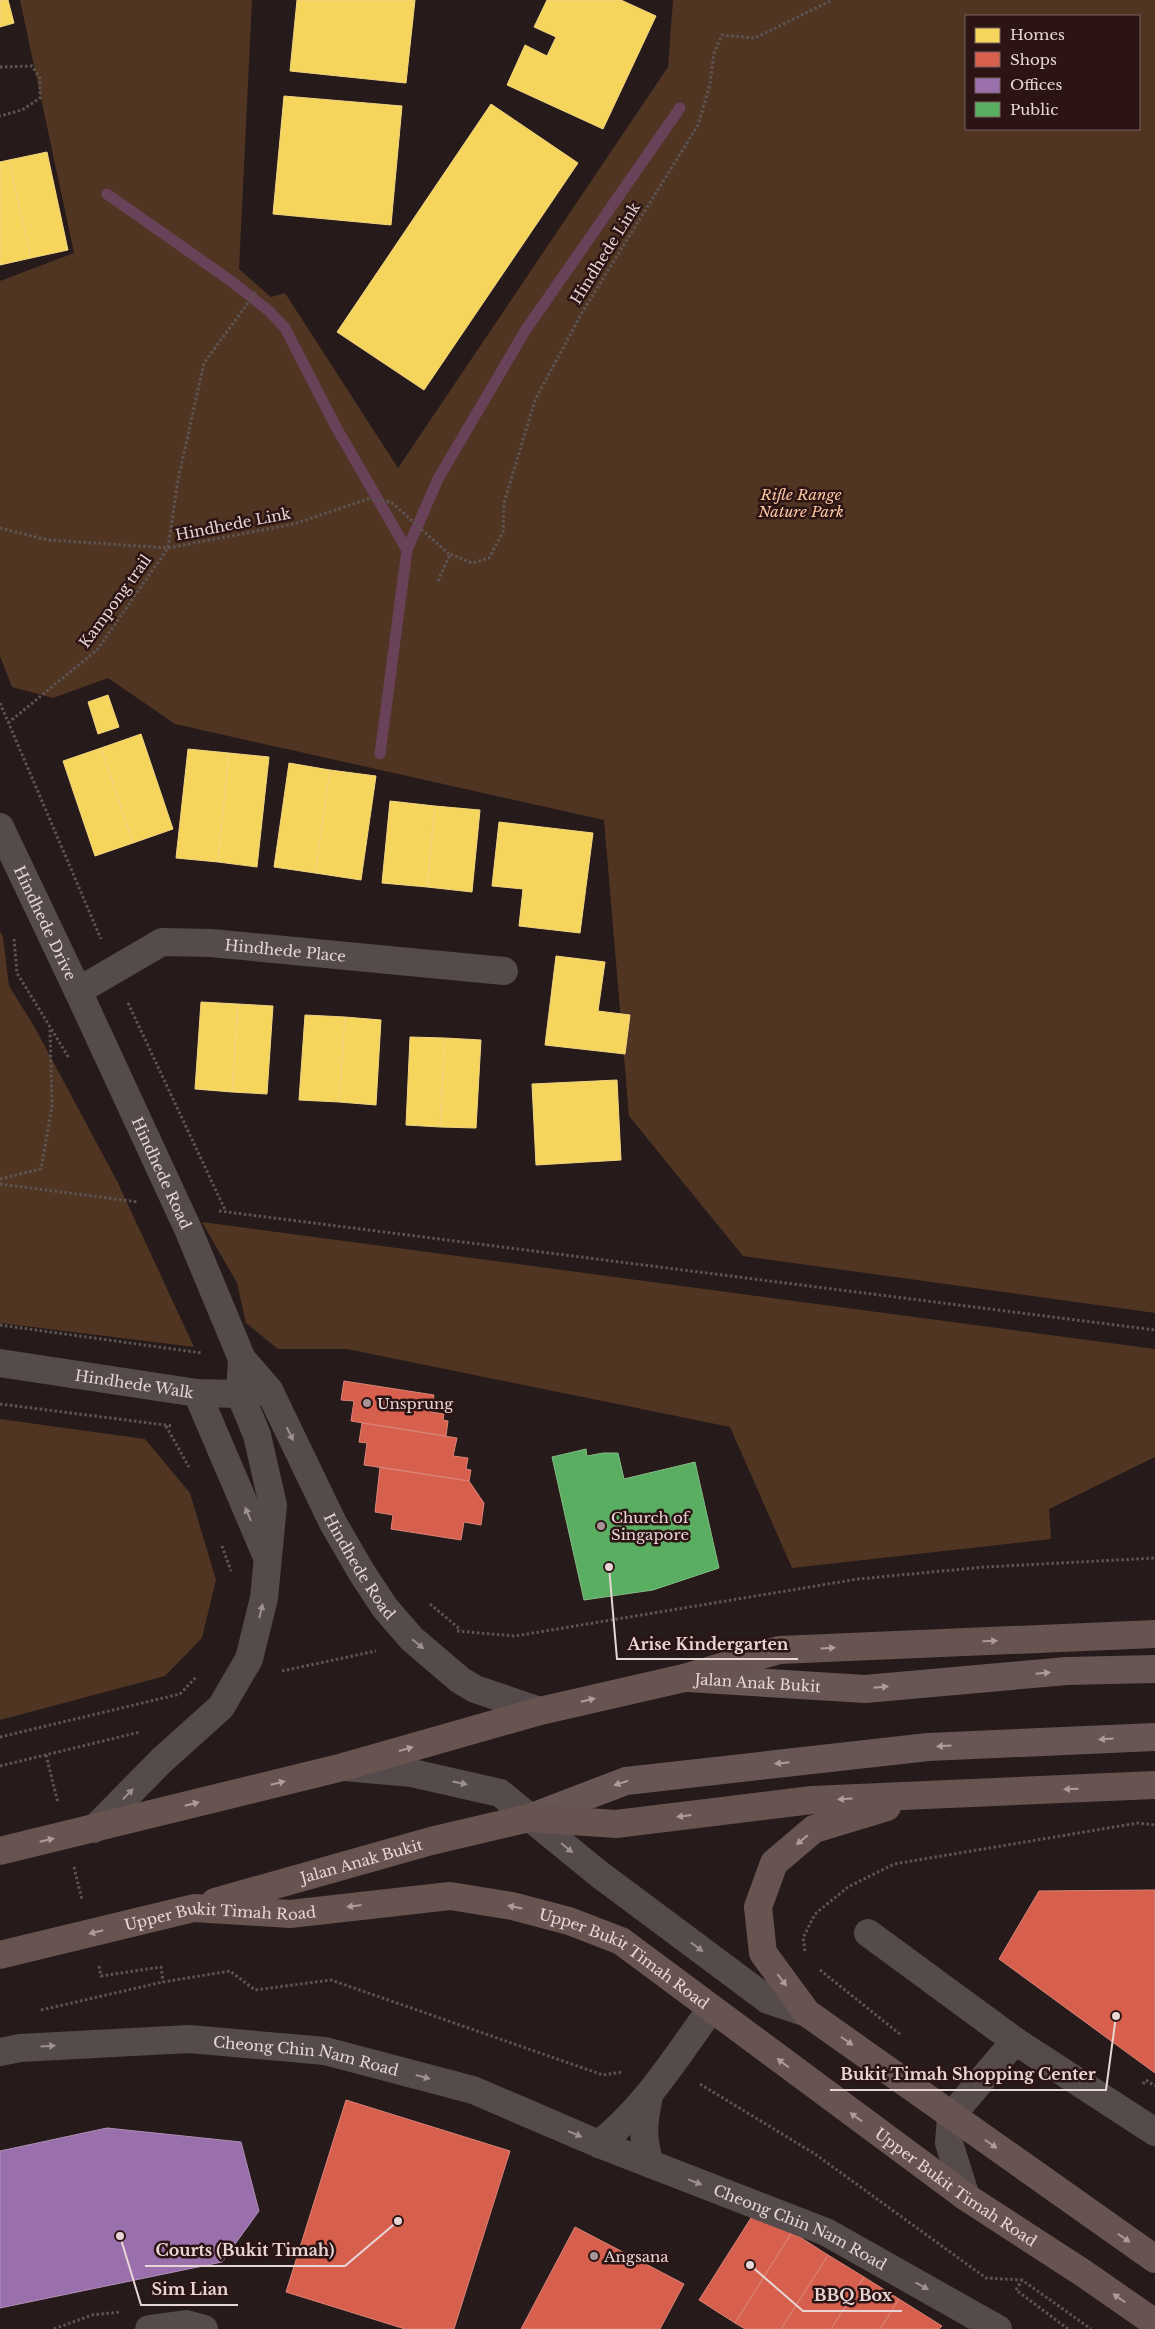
<svg xmlns="http://www.w3.org/2000/svg" width="1155" height="2329" viewBox="0 0 1155 2329" font-family="'Libre Baskerville',serif">
  <rect width="100%" height="100%" fill="#261a1a"/>
  <!-- green -->
  <path fill="#503522" fill-rule="evenodd" d="M20,0H252L239,269L271,297L285,293L398,468L668,67L673,0H1155V1313L743,1256L629,1116L604,820L175,724L108,678L53,698L12,687L0,656V281L74,253ZM966,16H1139V129H966Z
    M0,931L3,937L9,986L34,1026L117,1181L194,1347L0,1323Z
    M202,1222L1155,1349V1457L1049,1509L1051,1539L792,1568L730,1427L347,1349H278L246,1323L237,1283Z
    M0,1419L145,1439L190,1493L216,1580L202,1638L165,1676L0,1720Z"/>
  <!-- homes -->
  <path fill="#f6d55c" stroke="#f2d581" d="M0,0H8L14,23L0,27Z
    M297,0H415L406,83L290,71Z
    M547,0H621L656,16L603,129L507,85L525,45L547,56L556,37L534,27Z
    M284,96L402,106L391,225L273,214Z
    M491,104L578,163L424,390L337,332Z
    M47,152L68,250L31,258L9,160Z
    M9,160L31,258L0,265V162Z
    M108,695L119,727L98,734L88,702Z
    M141,734L173,829L133,843L101,748Z
    M101,748L133,843L95,856L63,761Z
    M188,749L229,753L218,862L176,858Z
    M229,753L269,757L257,867L218,862Z
    M289,763L330,770L315,873L274,867Z
    M330,770L376,776L361,880L315,873Z
    M390,801L435,806L427,887L382,883Z
    M435,806L480,810L472,892L427,887Z
    M499,822L593,833L580,933L519,926L523,889L492,886Z
    M556,956L605,962L598,1011L630,1015L625,1054L545,1045Z
    M201,1002L238,1004L232,1092L195,1089Z
    M238,1004L273,1006L267,1094L232,1092Z
    M305,1015L345,1017L339,1102L299,1100Z
    M345,1017L381,1020L376,1105L339,1102Z
    M410,1037L445,1038L440,1127L406,1125Z
    M445,1038L481,1040L476,1128L440,1127Z
    M617,1080L621,1160L536,1165L532,1084Z"/>
  <!-- shops -->
  <path fill="#d6604d" stroke="#db8376" d="M344,1381L434,1395L431,1412L444,1414L443,1420L448,1421L446,1436L351,1421L354,1401L341,1400Z
    M362,1423L457,1438L453,1456L468,1458L466,1469L471,1470L469,1481L364,1465L367,1443L359,1442Z
    M380,1467L469,1481L484,1503L481,1525L464,1522L461,1540L391,1529L393,1515L375,1512Z
    M1155,1890V2073L999,1959L1039,1891Z
    M346,2100L510,2151L454,2329H405L286,2292Z
    M756,2210L792,2232L735,2323L699,2300Z
    M575,2227L684,2284L660,2329H521Z
    M792,2232L828,2255L781,2329H745L735,2323Z
    M828,2255L864,2277L831,2329H781Z
    M864,2277L899,2299L880,2329H831Z
    M899,2299L942,2326L939,2329H880Z"/>
  <!-- offices -->
  <path fill="#9970ab" stroke="#b18fb8" d="M107,2128L241,2142L259,2211L222,2262L0,2308V2151Z"/>
  <!-- public -->
  <path fill="#5aae61" stroke="#85ba84" d="M586,1449L587,1456L603,1453H618L624,1479L695,1462L719,1568L653,1590L584,1600L552,1457Z"/>
  <g fill="none" stroke-linecap="round" stroke-linejoin="round">
    <!-- stream -->
    <path stroke="#69425a" stroke-width="11" d="M107,194L231,281L269,311L285,328L336,427L407,550
      M380,754L407,550L438,479L525,331L680,108"/>
    <!-- path -->
    <path stroke="#5d5454" stroke-width="3" stroke-dasharray="2.5 2.5" stroke-linecap="butt" d="M0,67L32,66L40,78V98L22,110L0,116
      M0,528L48,540L168,548L294,524L368,499L391,502L449,554
      M438,581L450,554L472,563L489,558L503,532L504,503L535,400L583,311L698,125L710,84L714,53L722,35L755,38L832,0
      M0,703L101,939
      M8,723L97,650L168,548L178,480L204,363L256,292
      M14,939L17,973L69,1058
      M128,1003L226,1212
      M0,1179L41,1169L52,1106L50,1030
      M0,1184L138,1202
      M219,1211L1155,1330
      M0,1325L202,1353
      M0,1404L173,1426
      M166,1426L189,1467
      M222,1546L231,1571
      M430,1604L461,1630
      M457,1631L515,1636L858,1579L985,1567L1155,1558
      M282,1671L376,1651
      M0,1737L180,1694L197,1676
      M46,1755L58,1803
      M0,1766L140,1732
      M74,1867L82,1900
      M805,1951L803,1938L815,1914L848,1887L894,1864L1138,1823L1155,1825
      M99,1966L101,1976L161,1967L163,1982
      M820,1970L901,2035
      M41,2010L163,1982L230,1971L255,1990L331,1980L603,2075L622,2072
      M700,2084L815,2154L986,2278L1022,2280
      M1143,2084L1146,2080L1155,2086
      M54,2329L92,2315L120,2312
      M1068,2329L1016,2290L1022,2280L1091,2329"/>
    <!-- minor -->
    <g stroke="#564b4b" stroke-width="28">
      <path id="s1" d="M0,827L78,991L188,1229L242,1359L269,1390L333,1523L362,1573L385,1608L412,1639L460,1680L475,1689L540,1711"/>
      <path id="s2" d="M78,991L162,942L211,943L504,971"/>
      <path id="s3" d="M0,1363L197,1393L240,1394L257,1392"/>
      <path d="M197,1393L267,1557"/>
      <path d="M344,1767L412,1773L500,1793L599,1874L768,2000L807,2013"/>
      <path d="M94,1829L162,1760L221,1707L249,1659L264,1598L273,1505L257,1435L240,1394L242,1359"/>
      <path d="M868,1933L1015,2041L1155,2132"/>
      <path id="s4" d="M0,2052L20,2048L189,2039L325,2051L473,2090L599,2144L826,2232L998,2329"/>
      <path d="M649,2096C643,2124 642,2137 650,2164"/>
      <path d="M599,2144C646,2107 676,2057 711,2009"/>
      <path d="M966,2197L949,2143L951,2116L1015,2041"/>
      <path d="M149,2329L186,2324L204,2329"/>
    </g>
    <!-- major -->
    <g stroke="#675654" stroke-width="28">
      <path id="s5" d="M688,1678L865,1689L1067,1671L1155,1669"/>
      <path d="M529,1818L626,1781L928,1747L1155,1737"/>
    </g>
    <!-- highway -->
    <g stroke="#675350" stroke-width="28">
      <path d="M887,1807L814,1829L774,1863L758,1907L763,1953L807,2013L1155,2259"/>
      <path d="M0,1851L343,1767L540,1711L684,1678L779,1650L1155,1634"/>
      <path id="s6" d="M215,1902L431,1841L529,1818L616,1824L812,1800L1155,1785"/>
      <path id="s7" d="M0,1955L194,1908L290,1914L450,1896L512,1906L569,1921L621,1941L966,2197L1083,2273L1155,2323"/>
    </g>
  </g>
  <!-- one-way arrows -->
  <defs><path id="oneway-solid" d="M-6-.8H1V-3.2L6.5 0L1 3.2V.8H-6Z" transform="scale(1.25)"/></defs>
  <g fill="#9f9090">
    <use href="#oneway-solid" transform="translate(290 1434) rotate(64)"/>
    <use href="#oneway-solid" transform="translate(248 1514) rotate(-113)"/>
    <use href="#oneway-solid" transform="translate(261 1611) rotate(-76)"/>
    <use href="#oneway-solid" transform="translate(418 1644) rotate(40)"/>
    <use href="#oneway-solid" transform="translate(460 1783) rotate(12)"/>
    <use href="#oneway-solid" transform="translate(128 1794) rotate(-46)"/>
    <use href="#oneway-solid" transform="translate(567 1848) rotate(39)"/>
    <use href="#oneway-solid" transform="translate(697 1947) rotate(37)"/>
    <use href="#oneway-solid" transform="translate(48 2046) rotate(-3)"/>
    <use href="#oneway-solid" transform="translate(423 2077) rotate(15)"/>
    <use href="#oneway-solid" transform="translate(575 2134) rotate(23)"/>
    <use href="#oneway-solid" transform="translate(695 2182) rotate(21)"/>
    <use href="#oneway-solid" transform="translate(922 2286) rotate(29)"/>
  </g>
  <g fill="#ae9b9a">
    <use href="#oneway-solid" transform="translate(990 1641) rotate(-2)"/>
    <use href="#oneway-solid" transform="translate(828 1648) rotate(-3)"/>
    <use href="#oneway-solid" transform="translate(588 1700) rotate(-13)"/>
    <use href="#oneway-solid" transform="translate(406 1749) rotate(-16)"/>
    <use href="#oneway-solid" transform="translate(278 1783) rotate(-14)"/>
    <use href="#oneway-solid" transform="translate(1071 1789) rotate(178)"/>
    <use href="#oneway-solid" transform="translate(845 1799) rotate(177)"/>
    <use href="#oneway-solid" transform="translate(192 1804) rotate(-14)"/>
    <use href="#oneway-solid" transform="translate(684 1816) rotate(173)"/>
    <use href="#oneway-solid" transform="translate(47 1840) rotate(-13)"/>
    <use href="#oneway-solid" transform="translate(802 1840) rotate(140)"/>
    <use href="#oneway-solid" transform="translate(354 1906) rotate(173)"/>
    <use href="#oneway-solid" transform="translate(515 1907) rotate(-168)"/>
    <use href="#oneway-solid" transform="translate(96 1932) rotate(166)"/>
    <use href="#oneway-solid" transform="translate(782 1980) rotate(53)"/>
    <use href="#oneway-solid" transform="translate(847 2041) rotate(35)"/>
    <use href="#oneway-solid" transform="translate(783 2063) rotate(-143)"/>
    <use href="#oneway-solid" transform="translate(856 2117) rotate(-144)"/>
    <use href="#oneway-solid" transform="translate(991 2144) rotate(35)"/>
    <use href="#oneway-solid" transform="translate(1124 2238) rotate(35)"/>
    <use href="#oneway-solid" transform="translate(1119 2298) rotate(-145)"/>
  </g>
  <g fill="#ae9c9c">
    <use href="#oneway-solid" transform="translate(1043 1673) rotate(-5)"/>
    <use href="#oneway-solid" transform="translate(881 1687) rotate(-5)"/>
    <use href="#oneway-solid" transform="translate(1106 1739) rotate(177)"/>
    <use href="#oneway-solid" transform="translate(944 1746) rotate(177)"/>
    <use href="#oneway-solid" transform="translate(782 1763) rotate(174)"/>
    <use href="#oneway-solid" transform="translate(621 1783) rotate(162)"/>
  </g>
  <!-- markers -->
  <g fill="#a49494" stroke="#2c1414" stroke-width="2">
    <circle cx="367" cy="1403" r="5"/>
    <circle cx="601" cy="1526" r="5"/>
    <circle cx="594" cy="2256" r="5"/>
  </g>
  <g text-anchor="middle" dominant-baseline="central" stroke-width="5" stroke-linejoin="round" paint-order="stroke">
    <!-- street labels -->
    <g font-size="15" fill="#e8d6d6" stroke="#2c1414">
      <text transform="translate(605 253) rotate(-58)">Hindhede Link</text>
      <text transform="translate(233 524) rotate(-11)">Hindhede Link</text>
      <text transform="translate(115 601) rotate(-54)">Kampong trail</text>
      <text stroke="none"><textPath href="#s1" startOffset="106">Hindhede Drive</textPath></text>
      <text stroke="none"><textPath href="#s2" startOffset="221">Hindhede Place</textPath></text>
      <text stroke="none"><textPath href="#s1" startOffset="382">Hindhede Road</textPath></text>
      <text stroke="none"><textPath href="#s3" startOffset="136">Hindhede Walk</textPath></text>
      <text stroke="none"><textPath href="#s1" startOffset="824">Hindhede Road</textPath></text>
      <text stroke="none"><textPath href="#s5" startOffset="70">Jalan Anak Bukit</textPath></text>
      <text stroke="none"><textPath href="#s6" startOffset="152">Jalan Anak Bukit</textPath></text>
      <text stroke="none"><textPath href="#s7" startOffset="225">Upper Bukit Timah Road</textPath></text>
      <text stroke="none"><textPath href="#s7" startOffset="645">Upper Bukit Timah Road</textPath></text>
      <text stroke="none"><textPath href="#s4" startOffset="308">Cheong Chin Nam Road</textPath></text>
      <text stroke="none"><textPath href="#s7" startOffset="1050">Upper Bukit Timah Road</textPath></text>
      <text stroke="none"><textPath href="#s4" startOffset="834">Cheong Chin Nam Road</textPath></text>
    </g>
    <!-- park labels -->
    <g font-size="15" font-style="italic" fill="#fdc7a2" stroke="#2c1414">
      <text x="801" y="494">Rifle Range<tspan x="801" dy="17">Nature Park</tspan></text>
    </g>
    <!-- poi labels -->
    <g font-size="15" fill="#e8d6d6" stroke="#2c1414" text-anchor="start">
      <text x="377" y="1403">Unsprung</text>
      <text x="611" y="1517">Church of<tspan x="611" dy="17">Singapore</tspan></text>
      <text x="604" y="2256">Angsana</text>
    </g>
  </g>
  <!-- callouts -->
  <path fill="none" stroke="#e8d6d6" stroke-width="2" d="M609 1567L617 1659H798M1116 2016L1106 2090H830M398 2221L345 2266H145M120 2236L141 2305H238M750 2265L803 2311H902"/>
  <g fill="#e8d6d6" stroke="#2c1414" stroke-width="2">
    <circle cx="609" cy="1567" r="5"/>
    <circle cx="1116" cy="2016" r="5"/>
    <circle cx="398" cy="2221" r="5"/>
    <circle cx="120" cy="2236" r="5"/>
    <circle cx="750" cy="2265" r="5"/>
  </g>
  <g font-size="16" text-anchor="middle" font-weight="bold" fill="#e8d6d6" stroke="#2c1414" stroke-width="5" stroke-linejoin="round" paint-order="stroke">
    <text x="708" y="1650">Arise Kindergarten</text>
    <text x="968" y="2080">Bukit Timah Shopping Center</text>
    <text x="245" y="2256">Courts (Bukit Timah)</text>
    <text x="190" y="2295">Sim Lian</text>
    <text x="853" y="2301">BBQ Box</text>
  </g>
  <!-- legend -->
  <rect x="965" y="15" width="175" height="115" fill="#2c1414" stroke="#776262"/>
  <rect x="975" y="28" width="25" height="15" fill="#f6d55c" stroke="#776262"/>
  <text x="1010" y="40" font-size="15" fill="#e8d6d6">Homes</text>
  <rect x="975" y="52" width="25" height="15" fill="#d6604d" stroke="#776262"/>
  <text x="1010" y="65" font-size="15" fill="#e8d6d6">Shops</text>
  <rect x="975" y="78" width="25" height="15" fill="#9970ab" stroke="#776262"/>
  <text x="1010" y="90" font-size="15" fill="#e8d6d6">Offices</text>
  <rect x="975" y="102" width="25" height="15" fill="#5aae61" stroke="#776262"/>
  <text x="1010" y="115" font-size="15" fill="#e8d6d6">Public</text>
</svg>
